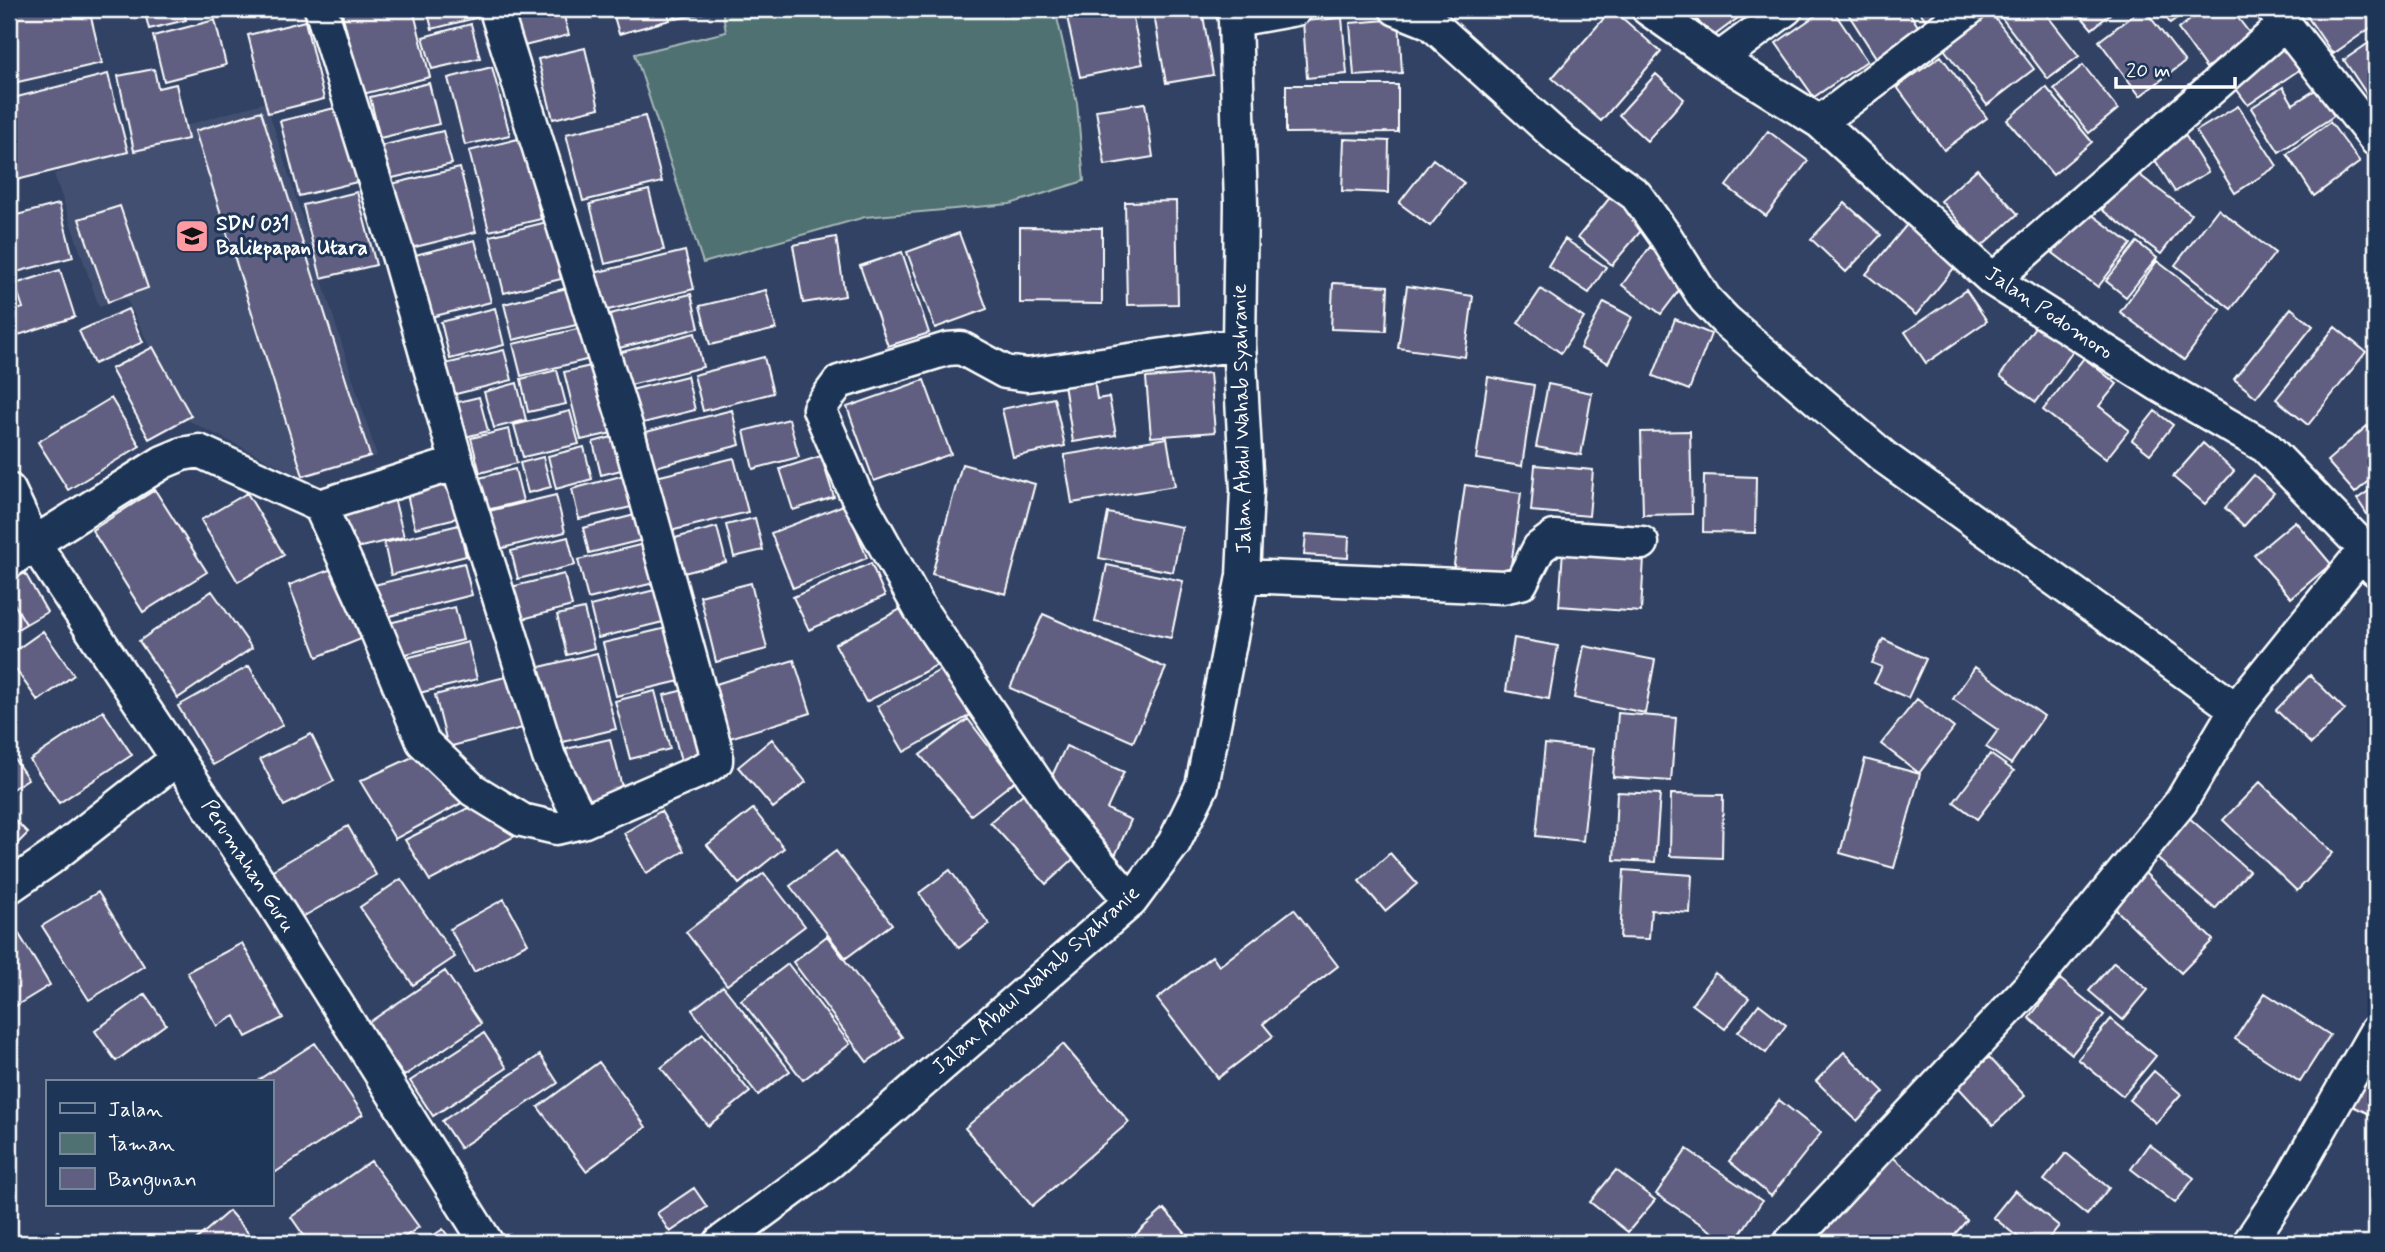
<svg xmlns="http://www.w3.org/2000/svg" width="2385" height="1252" viewBox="0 0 2385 1252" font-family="Mynerve,sans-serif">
  <rect width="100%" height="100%" fill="#314264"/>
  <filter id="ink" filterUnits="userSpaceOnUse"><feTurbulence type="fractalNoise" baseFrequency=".0143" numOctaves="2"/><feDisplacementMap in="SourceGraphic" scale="14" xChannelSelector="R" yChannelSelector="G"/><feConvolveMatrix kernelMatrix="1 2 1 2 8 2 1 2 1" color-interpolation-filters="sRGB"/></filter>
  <g filter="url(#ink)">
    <!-- built -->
    <path fill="#434f70" d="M266,102L377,456L304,478L185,419L126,298L99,307L54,174L194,123Z"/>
    <!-- green -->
    <path fill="#4f7171" stroke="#a7b8b8" stroke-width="2" d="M722,9H1055L1077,103L1084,181L1010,204L865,217L703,263L635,54L726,32Z"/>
    <!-- building -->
    <path fill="#605f81" stroke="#fff" stroke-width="2" d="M9,9H89L102,63L9,84Z
      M144,9H183L186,20L149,29Z
      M341,9H413L430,77L363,94Z
      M427,9H494L495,13L432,29Z
      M514,9H562L569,35L524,46Z
      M612,9H667L670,20L619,34Z
      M674,9H712V11L676,19Z
      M1107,9H1131L1143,64L1080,77L1067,17Z
      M1153,9H1202L1213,75L1166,83Z
      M1612,9L1661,52L1601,121L1552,78Z
      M1692,9H1750L1711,38L1690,10Z
      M1825,9H1832L1867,61L1814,97L1776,43Z
      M1845,9H1907L1921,31L1877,59Z
      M1918,9H1955L1930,26Z
      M1995,9H2042L2079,56L2048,79Z
      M2075,9H2106L2110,14L2092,29Z
      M2141,9H2144L2185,62L2140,96L2099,41Z
      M2160,9H2189L2170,23Z
      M2205,9H2231L2251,35L2206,68L2178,29Z
      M2302,9H2376V24L2333,54Z
      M1991,13L2034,69L1987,105L1944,49Z
      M1342,18L1347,74L1307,78L1303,21Z
      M1399,19L1402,73L1354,76L1350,23Z
      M215,20L226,65L164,81L153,36Z
      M305,21L324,99L268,113L248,35Z
      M471,24L480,58L432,69L423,37Z
      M2376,38V95L2370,99L2344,60Z
      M585,48L599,108L553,119L538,59Z
      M2284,48L2299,70L2248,105L2232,83Z
      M1941,56L1987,118L1944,150L1897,87Z
      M2083,65L2118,109L2089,133L2054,89Z
      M492,67L510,135L465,145L448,78Z
      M154,69L158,88L176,84L188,139L134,151L118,76Z
      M108,74L128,152L9,182V99Z
      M1656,74L1684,99L1647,141L1619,115Z
      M429,83L439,124L380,138L370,97Z
      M1286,85H1398V132L1286,133Z
      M2046,87L2092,142L2053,175L2007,120Z
      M2283,87L2293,104L2317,89L2334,116L2279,152L2251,108Z
      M1145,103L1153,157L1105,165L1096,110Z
      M2238,106L2277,166L2235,193L2196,131Z
      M339,107L357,182L299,196L280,121Z
      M261,111L370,456L303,476L195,131Z
      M645,116L662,182L583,201L566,134Z
      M2330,122L2360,162L2314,196L2287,154Z
      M443,131L452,164L384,180L376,147Z
      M1768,131L1808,161L1766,216L1726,186Z
      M2185,135L2208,172L2175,192L2152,155Z
      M522,138L541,219L489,231L469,151Z
      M1344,139L1389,141L1388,193L1342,191Z
      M1433,159L1464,183L1430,226L1399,203Z
      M460,168L476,232L403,250L387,185Z
      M1977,169L2018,214L1981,247L1941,201Z
      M2133,170L2191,214L2161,254L2102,210Z
      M649,190L664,250L605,264L590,204Z
      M1616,190L1651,219L1612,265L1578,237Z
      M357,192L376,265L321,278L303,205Z
      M1176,201L1178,304L1127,305L1125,202Z
      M1845,203L1881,235L1846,272L1811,239Z
      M59,204L73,257L9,274V217Z
      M120,206L148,288L108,302L79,219Z
      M2218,209L2275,253L2231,309L2175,265Z
      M2086,210L2131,244L2098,287L2053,253Z
      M547,222L561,279L504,293L490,236Z
      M1909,222L1959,262L1916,315L1866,274Z
      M1020,227L1102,228V304L1020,303Z
      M959,233L987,309L935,328L907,252Z
      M836,237L845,296L803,303L793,245Z
      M1565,239L1606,267L1589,293L1548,266Z
      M475,240L491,302L431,317L415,255Z
      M2137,242L2157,258L2126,297L2106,281Z
      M1650,247L1690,276L1661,314L1622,285Z
      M685,251L694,289L604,311L594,273Z
      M902,252L929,333L888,346L860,266Z
      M2157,261L2221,310L2184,360L2120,312Z
      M60,270L75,317L9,338V312L23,308L15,284Z
      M1333,283L1388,286L1386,331L1331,329Z
      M1407,286L1473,296L1465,357L1398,348Z
      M567,288L576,325L513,340L504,304Z
      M1541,289L1584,318L1561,353L1518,323Z
      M766,290L776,329L710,345L700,306Z
      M1966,290L1987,321L1926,363L1905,332Z
      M691,294L699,328L615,349L606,315Z
      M1604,302L1632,317L1608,363L1580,348Z
      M495,308L504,345L450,359L441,322Z
      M2291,308L2313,326L2256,397L2234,379Z
      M128,309L143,342L94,364L79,331Z
      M2042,317L2079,343L2036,402L2000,376Z
      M1675,319L1711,334L1689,390L1653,376Z
      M586,327L594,358L521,376L513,344Z
      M2335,327L2366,352L2308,425L2276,399Z
      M695,333L703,367L622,387L614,354Z
      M153,347L191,416L149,439L111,369Z
      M504,350L512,380L448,396L441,365Z
      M764,357L773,393L703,411L694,375Z
      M2084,358L2117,384L2099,406L2129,430L2106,459L2043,410Z
      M595,365L612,433L581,440L564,372Z
      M557,370L566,404L528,412L521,379Z
      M1210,373L1215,432L1151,437L1146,378Z
      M687,376L695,410L631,426L623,392Z
      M1488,377L1534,385L1522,466L1476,459Z
      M1094,379L1097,399L1109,397L1116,435L1073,442L1064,384Z
      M924,380L951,454L874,481L847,407Z
      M517,383L526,420L494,428L484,392Z
      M1548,384L1592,393L1581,455L1536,447Z
      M479,397L488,431L458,439L450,404Z
      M111,398L140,446L68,490L38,442Z
      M1054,398L1065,446L1013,457L1002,409Z
      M732,410L740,445L655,467L646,432Z
      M570,411L579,444L523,457L514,425Z
      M2155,411L2173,425L2150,454L2132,440Z
      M789,419L799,457L753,469L744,431Z
      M2367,426L2376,437V474L2355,493L2327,461Z
      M509,429L517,463L480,473L471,438Z
      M1690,431L1692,514L1643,515L1641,432Z
      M612,437L621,470L601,475L593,442Z
      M1167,438L1175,486L1072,503L1064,455Z
      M2203,443L2234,471L2205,504L2173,477Z
      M584,447L592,479L556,489L548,456Z
      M821,456L834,497L793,510L780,469Z
      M543,457L551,487L528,493L520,463Z
      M734,458L748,512L666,532L652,478Z
      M962,464L1035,484L1006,594L932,574Z
      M1535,465L1593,470L1589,516L1531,511Z
      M515,469L523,501L479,512L471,480Z
      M632,473L640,505L579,519L572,489Z
      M454,474L465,516L415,528L405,486Z
      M1704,475L1756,477L1755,533L1703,532Z
      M2254,475L2274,493L2244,526L2225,508Z
      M1465,485L1521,493L1509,580L1453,572Z
      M2376,486V528L2357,499Z
      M155,490L207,572L143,612L92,530Z
      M247,493L284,555L238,582L201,520Z
      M393,494L404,537L352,549L342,507Z
      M556,495L565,532L499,549L489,511Z
      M846,504L867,558L793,588L771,533Z
      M1108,513L1182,527L1173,572L1099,558Z
      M639,514L646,539L589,553L583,528Z
      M755,518L763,550L734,557L726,525Z
      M2295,521L2331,564L2291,598L2254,555Z
      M459,525L466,556L391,575L384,543Z
      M717,527L726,562L680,574L671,539Z
      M1306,534L1349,537L1348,558L1304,555Z
      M568,537L575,565L518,579L511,551Z
      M644,544L654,583L588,599L578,560Z
      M1563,550L1644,557L1641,612L1559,606Z
      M464,563L472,595L378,619L370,586Z
      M871,563L885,596L809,630L793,597Z
      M1107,565L1183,581L1171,638L1095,622Z
      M332,569L361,639L317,657L289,585Z
      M25,573L47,612L26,624L9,595V582Z
      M564,574L572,606L515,621L507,588Z
      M751,583L767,649L716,662L700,596Z
      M659,589L667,621L598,638L590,606Z
      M212,591L252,648L178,698L139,641Z
      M9,595L26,624L9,634Z
      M910,604L941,663L866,702L835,644Z
      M455,607L463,640L398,656L389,623Z
      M584,609L594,648L567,655L557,615Z
      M1043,614L1166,668L1133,742L1010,688Z
      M671,627L684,680L616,696L603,643Z
      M43,631L74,675L38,701L9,660V655Z
      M1514,638L1558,646L1549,699L1506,691Z
      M1883,639L1926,659L1908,698L1874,683L1882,667L1872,663Z
      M468,642L477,679L415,694L406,658Z
      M1584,646L1655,660L1645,713L1574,698Z
      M597,653L616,729L555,744L536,668Z
      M794,660L811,713L720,741L703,688Z
      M249,666L283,725L213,765L178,706Z
      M947,666L974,713L904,752L877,706Z
      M1975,667L2044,716L2011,764L1986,747L1998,730L1953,699Z
      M513,675L526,727L448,747L435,695Z
      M2310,675L2345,710L2311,744L2276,710Z
      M692,688L709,758L682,765L664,695Z
      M655,691L670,749L630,759L615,701Z
      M1917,699L1954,728L1919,773L1881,744Z
      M103,711L132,755L59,803L30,760Z
      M1618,713L1676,718L1671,781L1613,777Z
      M968,719L1015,781L971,815L920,755Z
      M311,734L334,781L284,806L260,759Z
      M610,739L624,795L580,805L566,749Z
      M772,739L806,782L773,808L738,767Z
      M1545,744L1593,749L1583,841L1536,836Z
      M1066,746L1124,772L1107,809L1131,820L1115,856L1084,842L1091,827L1066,815L1072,804L1045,791Z
      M11,754L28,779L9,791V755Z
      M1990,754L2014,771L1977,819L1954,802Z
      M417,755L469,799L395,839L360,781Z
      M1865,759L1920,774L1894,868L1840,853Z
      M2260,782L2333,853L2297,891L2223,820Z
      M1025,792L1080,853L1046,884L990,822Z
      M1617,792L1660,794L1655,862L1614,860Z
      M1671,794L1723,795L1722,858L1670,856Z
      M476,804L515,836L430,881L405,840Z
      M753,809L784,848L739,884L707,845Z
      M661,811L684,851L646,873L624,833Z
      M9,814L28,833L9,852Z
      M2186,815L2249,871L2215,909L2151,853Z
      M348,826L376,875L299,919L271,871Z
      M836,851L892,924L846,958L790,886Z
      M1390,853L1417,884L1385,911L1359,881Z
      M2140,868L2213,940L2181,973L2107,901Z
      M950,870L989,924L959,948L919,893Z
      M1624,870L1692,875L1690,913L1651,910L1649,939L1620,938Z
      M764,873L805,926L727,985L686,932Z
      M401,879L455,957L413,985L360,907Z
      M98,892L144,966L89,1000L42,926Z
      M504,899L528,943L474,972L450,929Z
      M1294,909L1338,966L1263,1024L1273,1036L1218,1078L1157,999L1212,956L1219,966Z
      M14,926L50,985L9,1010V929Z
      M827,936L902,1037L867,1062L793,962Z
      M242,943L283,1018L246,1037L235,1016L217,1026L187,972Z
      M2114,962L2148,990L2123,1020L2089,991Z
      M788,964L850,1044L803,1080L741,1000Z
      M445,971L481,1024L404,1076L368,1023Z
      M1715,973L1749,998L1725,1029L1692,1004Z
      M2060,979L2104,1015L2072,1054L2029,1018Z
      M723,986L790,1071L758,1095L692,1010Z
      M2265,993L2330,1035L2300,1082L2235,1039Z
      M145,994L166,1024L116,1061L95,1031Z
      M1759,1004L1786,1025L1766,1053L1738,1032Z
      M2111,1019L2156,1056L2123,1096L2078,1059Z
      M484,1033L507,1068L433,1116L410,1081Z
      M703,1034L750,1092L708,1126L661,1068Z
      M315,1043L363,1114L273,1174L271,1082H255Z
      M1063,1044L1129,1122L1032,1206L965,1128Z
      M1844,1052L1884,1092L1857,1121L1816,1081Z
      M540,1055L558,1083L460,1148L442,1121Z
      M1989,1057L2025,1096L1993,1125L1958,1087Z
      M599,1062L646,1127L586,1171L538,1107Z
      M2369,1064L2376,1067V1117L2352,1106Z
      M2154,1071L2181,1094L2156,1123L2129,1100Z
      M1779,1100L1821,1133L1771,1196L1729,1161Z
      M2149,1144L2194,1178L2175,1203L2131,1169Z
      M1687,1149L1762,1201L1734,1243H1729L1656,1194Z
      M2066,1153L2109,1188L2087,1215L2044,1180Z
      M1889,1154L1967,1220L1947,1243H1821L1816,1239Z
      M371,1161L419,1227L396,1243H309L291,1217Z
      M1616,1170L1655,1200L1628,1232L1590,1202Z
      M694,1188L707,1207L670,1232L657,1213Z
      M2015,1190L2059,1226L2045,1243H2025L1993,1217Z
      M1164,1209L1194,1243H1126Z
      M229,1211L257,1243H192Z
      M443,1229L453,1243H422Z
      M58,1231L68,1243H42Z"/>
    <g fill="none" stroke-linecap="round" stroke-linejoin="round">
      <!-- minor casing -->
      <g stroke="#fff" stroke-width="37">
        <path id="minor" d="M498,9V17L627,429L716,751V761L704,769L582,822
          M1396,9L1431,23L1564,143L1636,195L1666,237L1705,299L1726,321L1884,457L2236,709
          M1648,9L1719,59L1820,122L1993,280L2159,385L2266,447L2365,549L2376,570
          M2273,9L2376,140
          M1235,20L1296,9
          M1719,59L1786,9
          M1820,122L1969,9
          M1993,280L2285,24
          M9,490L34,543L274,904L487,1243
          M320,506L370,615L423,742L473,790L522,820L556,828L582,822L549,757L457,463L398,255L321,9
          M9,562L34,543L163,462L182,454L199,451L320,506L457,463
          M1243,576L1503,587L1521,583L1539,548L1554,537L1642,543
          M9,887L51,858L177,759
          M1131,901L1059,816L920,609L855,492L819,409L839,382L947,349L961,348L1005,372L1027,375L1239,344
          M720,1243L830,1162L1131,901L1174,843L1202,786L1243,576L1247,490L1239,344L1241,204L1235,20L1233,9
          M1790,1243L2033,983L2181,802L2236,709L2365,549
          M2249,1243L2291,1180L2376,1031"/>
      </g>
      <!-- minor -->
      <use href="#minor" stroke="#1d3557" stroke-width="32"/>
    </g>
  </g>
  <!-- icons -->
  <defs>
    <g id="school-square" transform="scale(1.75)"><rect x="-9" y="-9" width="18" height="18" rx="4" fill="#ff9aa2" stroke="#1d3557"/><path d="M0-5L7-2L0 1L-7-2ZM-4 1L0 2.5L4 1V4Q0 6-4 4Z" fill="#111"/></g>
  </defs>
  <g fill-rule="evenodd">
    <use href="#school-square" x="192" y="236"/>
  </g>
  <g text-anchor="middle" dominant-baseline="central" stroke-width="6" stroke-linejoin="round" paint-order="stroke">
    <!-- poi labels -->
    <g font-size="21" font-weight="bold" fill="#fff" stroke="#1d3557" text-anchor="start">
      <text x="216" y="224">SDN 031<tspan x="216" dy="24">Balikpapan Utara</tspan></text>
    </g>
    <!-- street labels -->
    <g font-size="21" fill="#fff" stroke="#1d3557">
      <text transform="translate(2049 313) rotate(34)">Jalan Podomoro</text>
      <text transform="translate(1242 419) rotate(-91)">Jalan Abdul Wahab Syahranie</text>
      <text transform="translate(248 866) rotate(57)">Perumahan Guru</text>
      <text transform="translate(1036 980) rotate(-42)">Jalan Abdul Wahab Syahranie</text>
    </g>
  </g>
  <!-- margin -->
  <rect width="2385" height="1252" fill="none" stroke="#1d3557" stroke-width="35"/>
  <rect x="18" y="18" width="2350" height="1217" fill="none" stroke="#fff" stroke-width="2.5" filter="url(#ink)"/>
  <!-- legend -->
  <rect x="46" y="1080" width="228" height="126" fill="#1d3557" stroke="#77869a" stroke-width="2"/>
  <rect x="60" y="1103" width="35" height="10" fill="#1d3557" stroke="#77869a" stroke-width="2"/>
  <text x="108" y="1116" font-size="21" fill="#ffffff">Jalan</text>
  <rect x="60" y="1133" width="35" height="21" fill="#4f7171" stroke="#77869a" stroke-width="2"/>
  <text x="108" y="1150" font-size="21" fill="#ffffff">Taman</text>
  <rect x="60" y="1168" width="35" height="21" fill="#605f81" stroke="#77869a" stroke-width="2"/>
  <text x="108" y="1186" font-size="21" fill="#ffffff">Bangunan</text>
  <!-- scale -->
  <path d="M2116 77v10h119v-10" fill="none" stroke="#ffffff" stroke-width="3.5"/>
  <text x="2126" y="77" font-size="21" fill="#ffffff" stroke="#1d3557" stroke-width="5" paint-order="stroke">20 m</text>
</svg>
